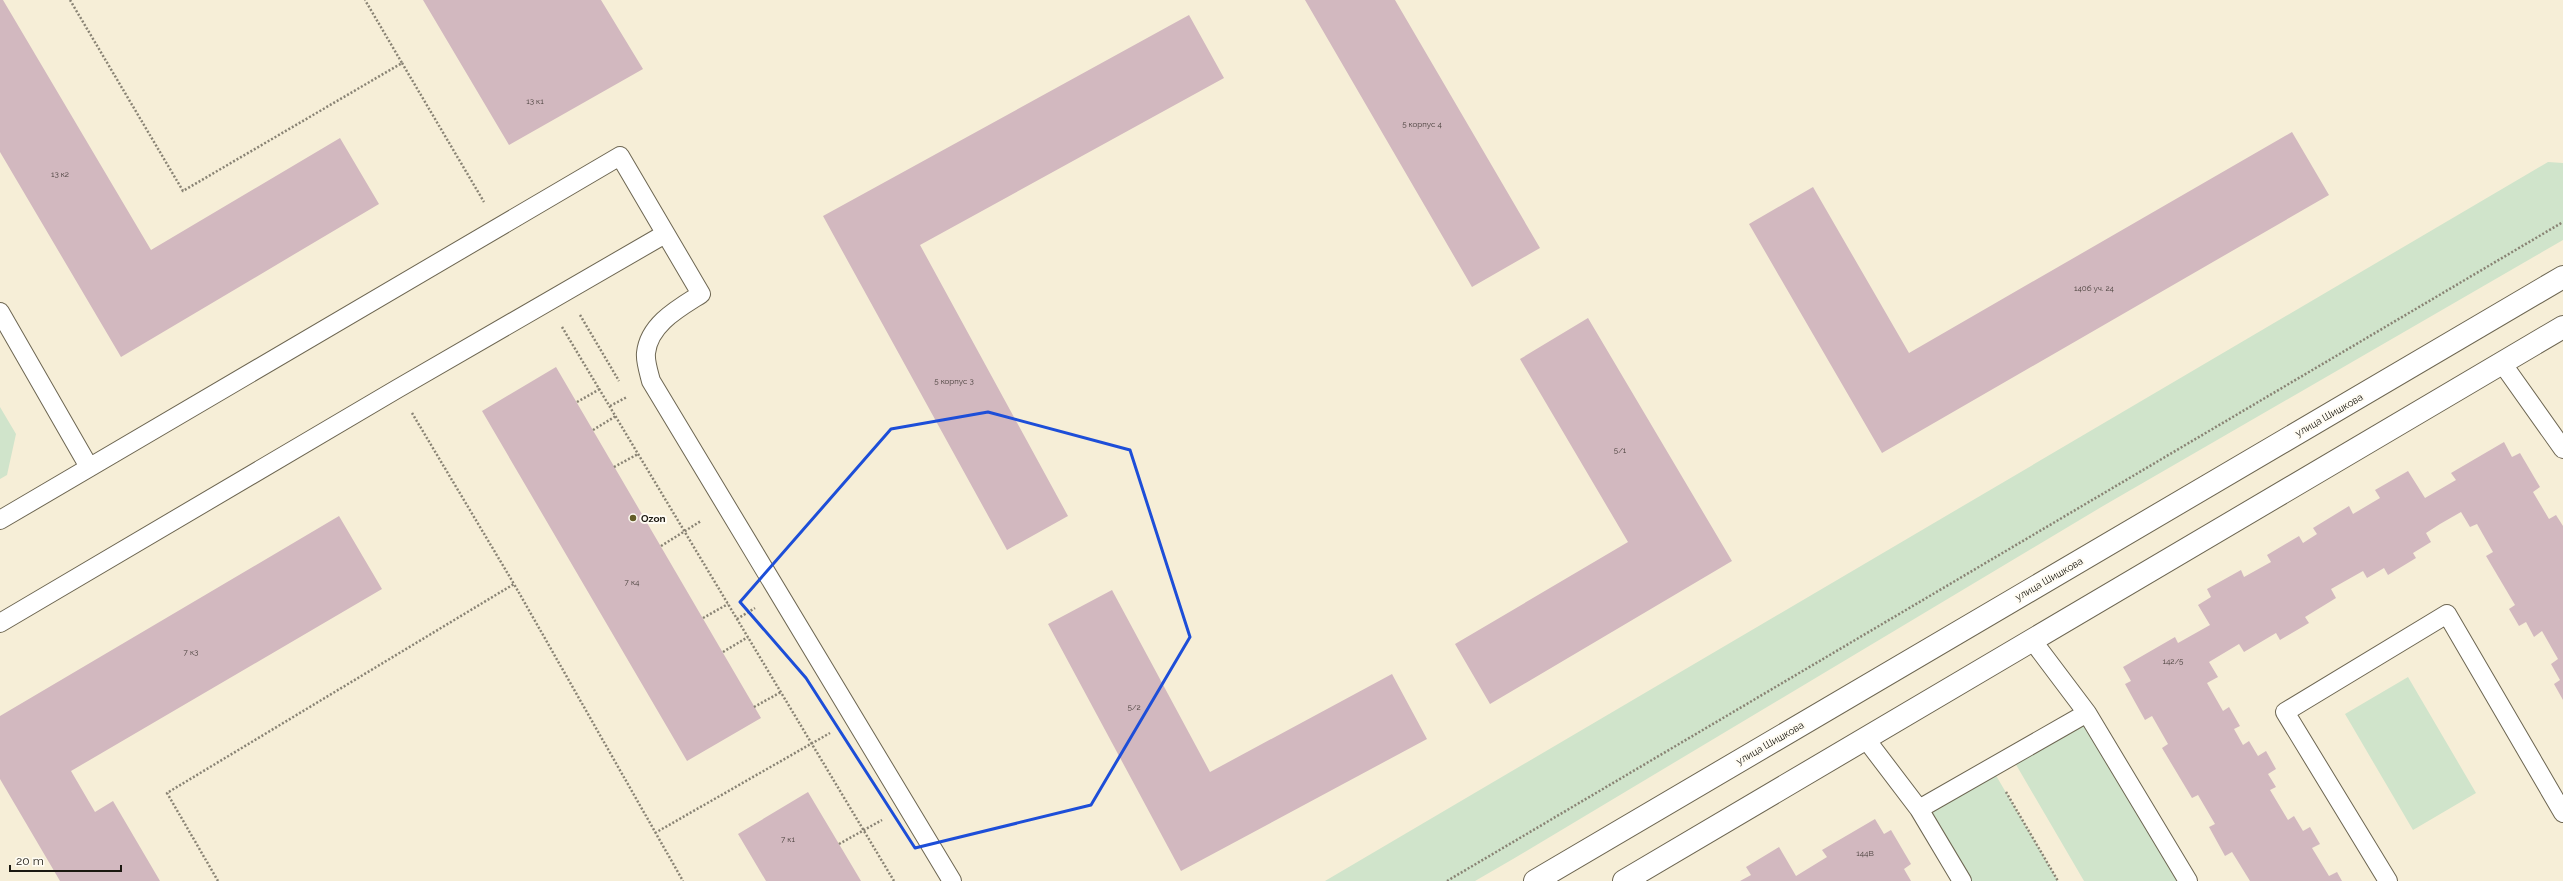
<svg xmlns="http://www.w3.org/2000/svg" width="2563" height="881" viewBox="0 0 2563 881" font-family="Raleway,sans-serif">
  <rect width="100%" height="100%" fill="#f6eed7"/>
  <!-- green -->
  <path fill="#d0e4cb" d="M2548,162L2563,163V240L2103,506L1513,859L1475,881H1325Z
    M0,407L16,434L7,475L0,479Z
    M2408,677L2476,793L2413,830L2345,714Z
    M2087,713L2188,881H2084L2011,756Z
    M1991,767L2058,881H1962L1919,809Z"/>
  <!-- building -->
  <path fill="#d2b8bf" d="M0,0H3L151,250L340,138L379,204L121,357L0,152Z
    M423,0H601L643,69L509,145Z
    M1305,0H1395L1540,248L1472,287Z
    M1189,15L1224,78L920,245L1068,516L1007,550L823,216Z
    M2292,132L2329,195L1882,453L1749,224L1813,187L1909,353Z
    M1588,318L1732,561L1490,704L1455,644L1628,542L1520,359Z
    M556,367L761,718L687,761L482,411Z
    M2504,442L2512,457L2520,453L2540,487L2533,492L2549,519L2556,515L2563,526V700L2554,684L2560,680L2551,664L2558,659L2542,631L2534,637L2526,622L2519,626L2509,609L2515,605L2486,556L2493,552L2477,524L2470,527L2461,512L2440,524L2426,533L2431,542L2413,553L2416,558L2388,575L2384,568L2367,578L2363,571L2331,589L2336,598L2305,617L2309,623L2280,640L2276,633L2244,652L2239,644L2209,662L2218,677L2207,683L2223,711L2229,707L2240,726L2234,729L2243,745L2249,741L2258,756L2266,751L2276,769L2268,774L2276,787L2270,790L2288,820L2294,816L2303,831L2310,827L2320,844L2312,848L2329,876L2337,872L2342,881H2250L2232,852L2225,856L2209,827L2215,824L2198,795L2192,798L2162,748L2168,744L2152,716L2145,720L2125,684L2131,681L2123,667L2175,637L2178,643L2210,625L2198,605L2211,597L2207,589L2241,570L2244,577L2271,562L2267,555L2299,536L2303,543L2317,534L2313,528L2349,506L2353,514L2380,498L2375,490L2408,471L2425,498L2456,480L2451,473Z
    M339,516L382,589L71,771L95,812L113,801L160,881H60L0,779V716Z
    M1112,590L1210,772L1392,674L1427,739L1181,871L1048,624Z
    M808,792L839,844L861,881H766L738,834Z
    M1875,819L1884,834L1891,830L1911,864L1904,869L1911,881H1740L1751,875L1746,867L1779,847L1796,876L1827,857L1822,850Z"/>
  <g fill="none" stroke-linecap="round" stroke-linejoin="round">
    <!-- service casing -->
    <g stroke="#6d6652" stroke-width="20">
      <path id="service" d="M0,312L89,467
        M2502,363L2563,449
        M0,520L620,156L701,294C679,308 649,324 646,353C645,361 649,373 651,381L952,881
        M0,623L397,389L665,234
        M2032,640L2087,713L2188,881
        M1865,738L1919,809L1962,881
        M1919,809L2087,713
        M2388,881L2285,712L2447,614L2563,813"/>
    </g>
    <!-- minor casing -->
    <g stroke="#6d6652" stroke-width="24">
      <path id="minor" d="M1535,881L2563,277
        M1624,881L2563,327"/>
    </g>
    <!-- path -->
    <path stroke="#898374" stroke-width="2.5" stroke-dasharray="2 2" stroke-linecap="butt" d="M70,0L183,191L402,63L365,0
      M402,63L484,202
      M580,315L619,381
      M562,327L894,881
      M577,402L600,389
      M610,406L627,397
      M412,413L514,584
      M593,430L616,416
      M614,467L638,454
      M661,546L701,521
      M703,618L728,604
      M737,619L755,608
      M723,652L748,637
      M754,707L781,692
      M2006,792L2058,881
      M655,833L830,733
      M839,844L882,820
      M218,881L167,793L514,584L683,881
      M1447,881L2563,222"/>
    <!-- service -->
    <use href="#service" stroke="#fff" stroke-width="18"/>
    <!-- minor -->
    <use href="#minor" stroke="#fff" stroke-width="22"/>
  </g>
  <!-- marked area -->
  <path fill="none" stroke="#1d4ed8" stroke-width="3" stroke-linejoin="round" d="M988,412L1130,450L1190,637L1091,805L915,848L806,678L740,602L891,429Z"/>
  <!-- markers -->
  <circle fill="#635c28" stroke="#fffcf3" stroke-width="1.5" cx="633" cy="518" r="4"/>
  <g text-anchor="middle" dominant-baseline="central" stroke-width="4" stroke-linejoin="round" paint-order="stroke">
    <!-- number labels -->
    <g font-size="8" fill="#49403c">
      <text x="535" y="101">13 к1</text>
      <text x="1422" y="124">5 корпус 4</text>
      <text x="60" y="174">13 к2</text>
      <text x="2094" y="288">140б уч. 24</text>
      <text x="954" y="381">5 корпус 3</text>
      <text x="1620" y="450">5/1</text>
      <text x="632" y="582">7 к4</text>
      <text x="191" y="652">7 к3</text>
      <text x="2173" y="661">142/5</text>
      <text x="1134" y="707">5/2</text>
      <text x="788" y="839">7 к1</text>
      <text x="1865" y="853">144В</text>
    </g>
    <!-- street labels -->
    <g font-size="10" fill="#1b1810" stroke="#fffcf3">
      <text transform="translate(2329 415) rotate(-30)">улица Шишкова</text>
      <text transform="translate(2049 579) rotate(-30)">улица Шишкова</text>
      <text transform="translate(1770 743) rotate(-30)">улица Шишкова</text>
    </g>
    <!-- poi labels -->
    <g font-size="10" font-weight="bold" fill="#1b1810" stroke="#fffcf3" text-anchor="start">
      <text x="641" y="518">Ozon</text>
    </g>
  </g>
  <!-- scale -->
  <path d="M10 865v6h111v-6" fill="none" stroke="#1b1810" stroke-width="2"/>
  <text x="16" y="865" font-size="12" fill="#1b1810" stroke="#fffcf3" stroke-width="3" paint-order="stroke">20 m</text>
</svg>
